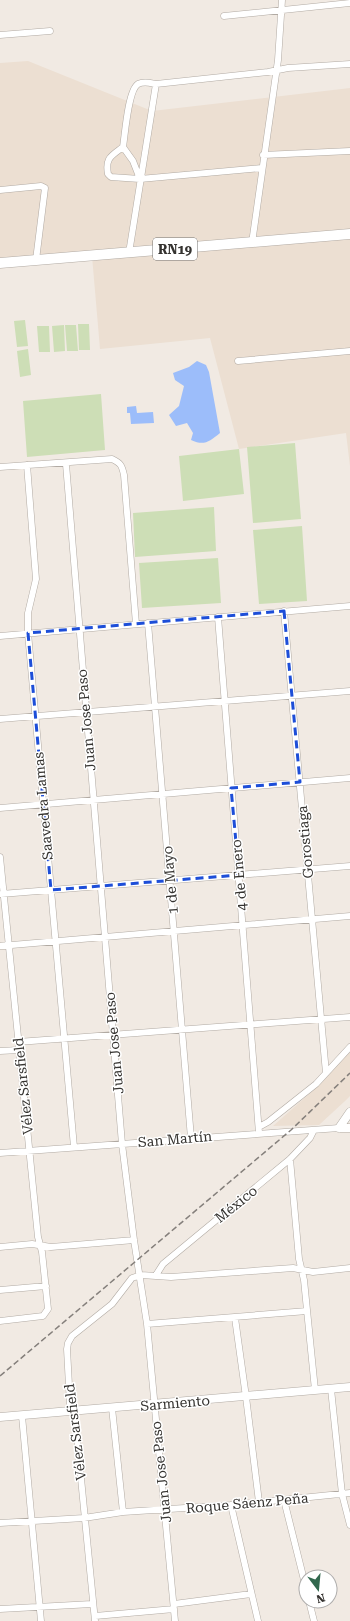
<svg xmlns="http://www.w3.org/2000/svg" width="350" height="1621" viewBox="0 0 350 1621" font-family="'Roboto Serif',serif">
  <rect width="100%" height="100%" fill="#f1eae3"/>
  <!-- built -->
  <path fill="#ecdfd2" d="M28,61L152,111L350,88V466L346,433L239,449L210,338L100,349L92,256L0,263V63Z
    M350,1052V1096L345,1101L319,1125L273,1126L318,1086Z"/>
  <!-- green -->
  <path fill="#cddeb6" d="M25,320L28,346L17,347L14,321Z
    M78,324H89L90,350H79Z
    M64,325L65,351L54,352L52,326Z
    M65,325H76L78,351H67Z
    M37,326H49L50,352H39Z
    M28,349L31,375L20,377L17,351Z
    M101,394L105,450L27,457L23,401Z
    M295,443L301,519L253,523L247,447Z
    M239,449L244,494L183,501L179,456Z
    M214,507L216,551L135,557L133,513Z
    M302,526L307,601L259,604L253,530Z
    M218,558L221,603L142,608L139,563Z"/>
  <!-- water -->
  <path fill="#9cbdfa" d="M197,361L206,365L209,372L220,433C209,442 204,446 191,440L193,433L187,423L176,426L169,415L179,406L184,386L175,380L173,373L189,367Z
    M136,406L137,413L153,412L154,423L131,424L130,413H127V407Z"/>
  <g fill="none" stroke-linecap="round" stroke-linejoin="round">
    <!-- minor casing -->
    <g stroke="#b1aaa3" stroke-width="7">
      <path id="minor" d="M224,16L350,3
        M0,35L50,31
        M123,147C111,156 105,158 108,174L111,177L140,179L262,168
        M263,155L350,151
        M140,179L133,161L123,147C125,135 128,90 138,84C144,81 150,83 156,84L268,72L288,68L350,64
        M0,190L41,186L45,188L36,260
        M252,243L278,60L282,0
        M129,253L156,84
        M238,361L350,351
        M66,464L122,1144L134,1240L147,1324L175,1621
        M27,465L36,579L28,613V633L74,1147
        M0,467L112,459C121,463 122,466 124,475L136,624
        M284,611L326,1073
        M218,617L259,1133
        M148,623L191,1138
        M0,636L350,606
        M0,719L350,691
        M0,808L350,778
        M0,857L38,1237L42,1252L48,1309L43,1316L0,1321
        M1,894L350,866
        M0,946L350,916
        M18,1042L350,1017
        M0,1051L19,1050
        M259,1127L268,1122L316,1084L350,1047
        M0,1153L339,1128
        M290,1159L299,1259L304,1280L315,1390
        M0,1247L32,1244L51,1247L134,1240
        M156,1275L163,1264L290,1159L310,1138L314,1130
        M0,1290L46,1286
        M235,1318L246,1397L259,1502
        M147,1324L307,1311
        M331,1389L342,1494L350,1525
        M112,1408L123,1512
        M22,1416L41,1621
        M284,1500L306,1588
        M231,1505L258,1621
        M0,1523L84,1518L123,1512L231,1505L350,1493
        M309,1601L314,1621
        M174,1604L251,1594
        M0,1609L92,1604
        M95,1616L174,1609
        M95,1621L75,1417L70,1404L67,1349L68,1343L72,1336L112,1304L132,1278L141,1275L171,1277L293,1268L313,1272L350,1268"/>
    </g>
    <!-- tertiary casing -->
    <g stroke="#b1aaa3" stroke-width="9">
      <path id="tertiary" d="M339,1128L350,1112
        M339,1128H350
        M0,1417L350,1387"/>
    </g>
    <!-- primary casing -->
    <g stroke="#b1aaa3" stroke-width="11">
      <path id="primary" d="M0,263L350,234"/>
    </g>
    <!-- minor -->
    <use href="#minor" stroke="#fff" stroke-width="6"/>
    <!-- tertiary -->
    <use href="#tertiary" stroke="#fff" stroke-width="8"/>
    <!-- primary -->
    <use href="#primary" stroke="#fff" stroke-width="10"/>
    <!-- rail -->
    <path stroke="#847f7b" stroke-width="1.5" stroke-dasharray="6 3" stroke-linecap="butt" d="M0,1376L291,1130L350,1073"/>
  </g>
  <!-- marked area -->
  <path fill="none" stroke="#1d4ed8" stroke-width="3" stroke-dasharray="8 5" stroke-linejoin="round" d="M284,611L300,782L231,788L239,875L51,890L28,633Z"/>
  <g text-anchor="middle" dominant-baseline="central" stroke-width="3" stroke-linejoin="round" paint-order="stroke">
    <!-- shield labels -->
    <rect fill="#fff" stroke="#72706e" stroke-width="1" x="153" y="238" width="44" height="22" rx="3"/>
    <g font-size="13" font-weight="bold" fill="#353330">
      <text x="175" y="249">RN19</text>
    </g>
    <!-- street labels -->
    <g font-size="14" fill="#353330" stroke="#fff">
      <text transform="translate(86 720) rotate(-95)">Juan Jose Paso</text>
      <text transform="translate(43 806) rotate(-95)">Saavedra Lamas</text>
      <text transform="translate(305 842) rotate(-95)">Gorostiaga</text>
      <text transform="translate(239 875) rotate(-95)">4 de Enero</text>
      <text transform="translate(170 880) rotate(-95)">1 de Mayo</text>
      <text transform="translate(114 1043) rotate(-95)">Juan Jose Paso</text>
      <text transform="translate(23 1086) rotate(-96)">Vélez Sarsfield</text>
      <text transform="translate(175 1139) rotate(-5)">San Martín</text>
      <text transform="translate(236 1204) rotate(-39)">México</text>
      <text transform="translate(175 1403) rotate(-5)">Sarmiento</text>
      <text transform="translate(75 1432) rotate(-97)">Vélez Sarsfield</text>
      <text transform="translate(161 1472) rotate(-96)">Juan Jose Paso</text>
      <text transform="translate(247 1503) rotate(-5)">Roque Sáenz Peña</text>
    </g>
  </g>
  <!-- north arrow -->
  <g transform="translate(318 1589) rotate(164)"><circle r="19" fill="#ffffff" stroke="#aeadac"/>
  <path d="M0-3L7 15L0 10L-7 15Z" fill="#32684e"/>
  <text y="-6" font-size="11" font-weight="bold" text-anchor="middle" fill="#353330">N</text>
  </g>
</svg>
